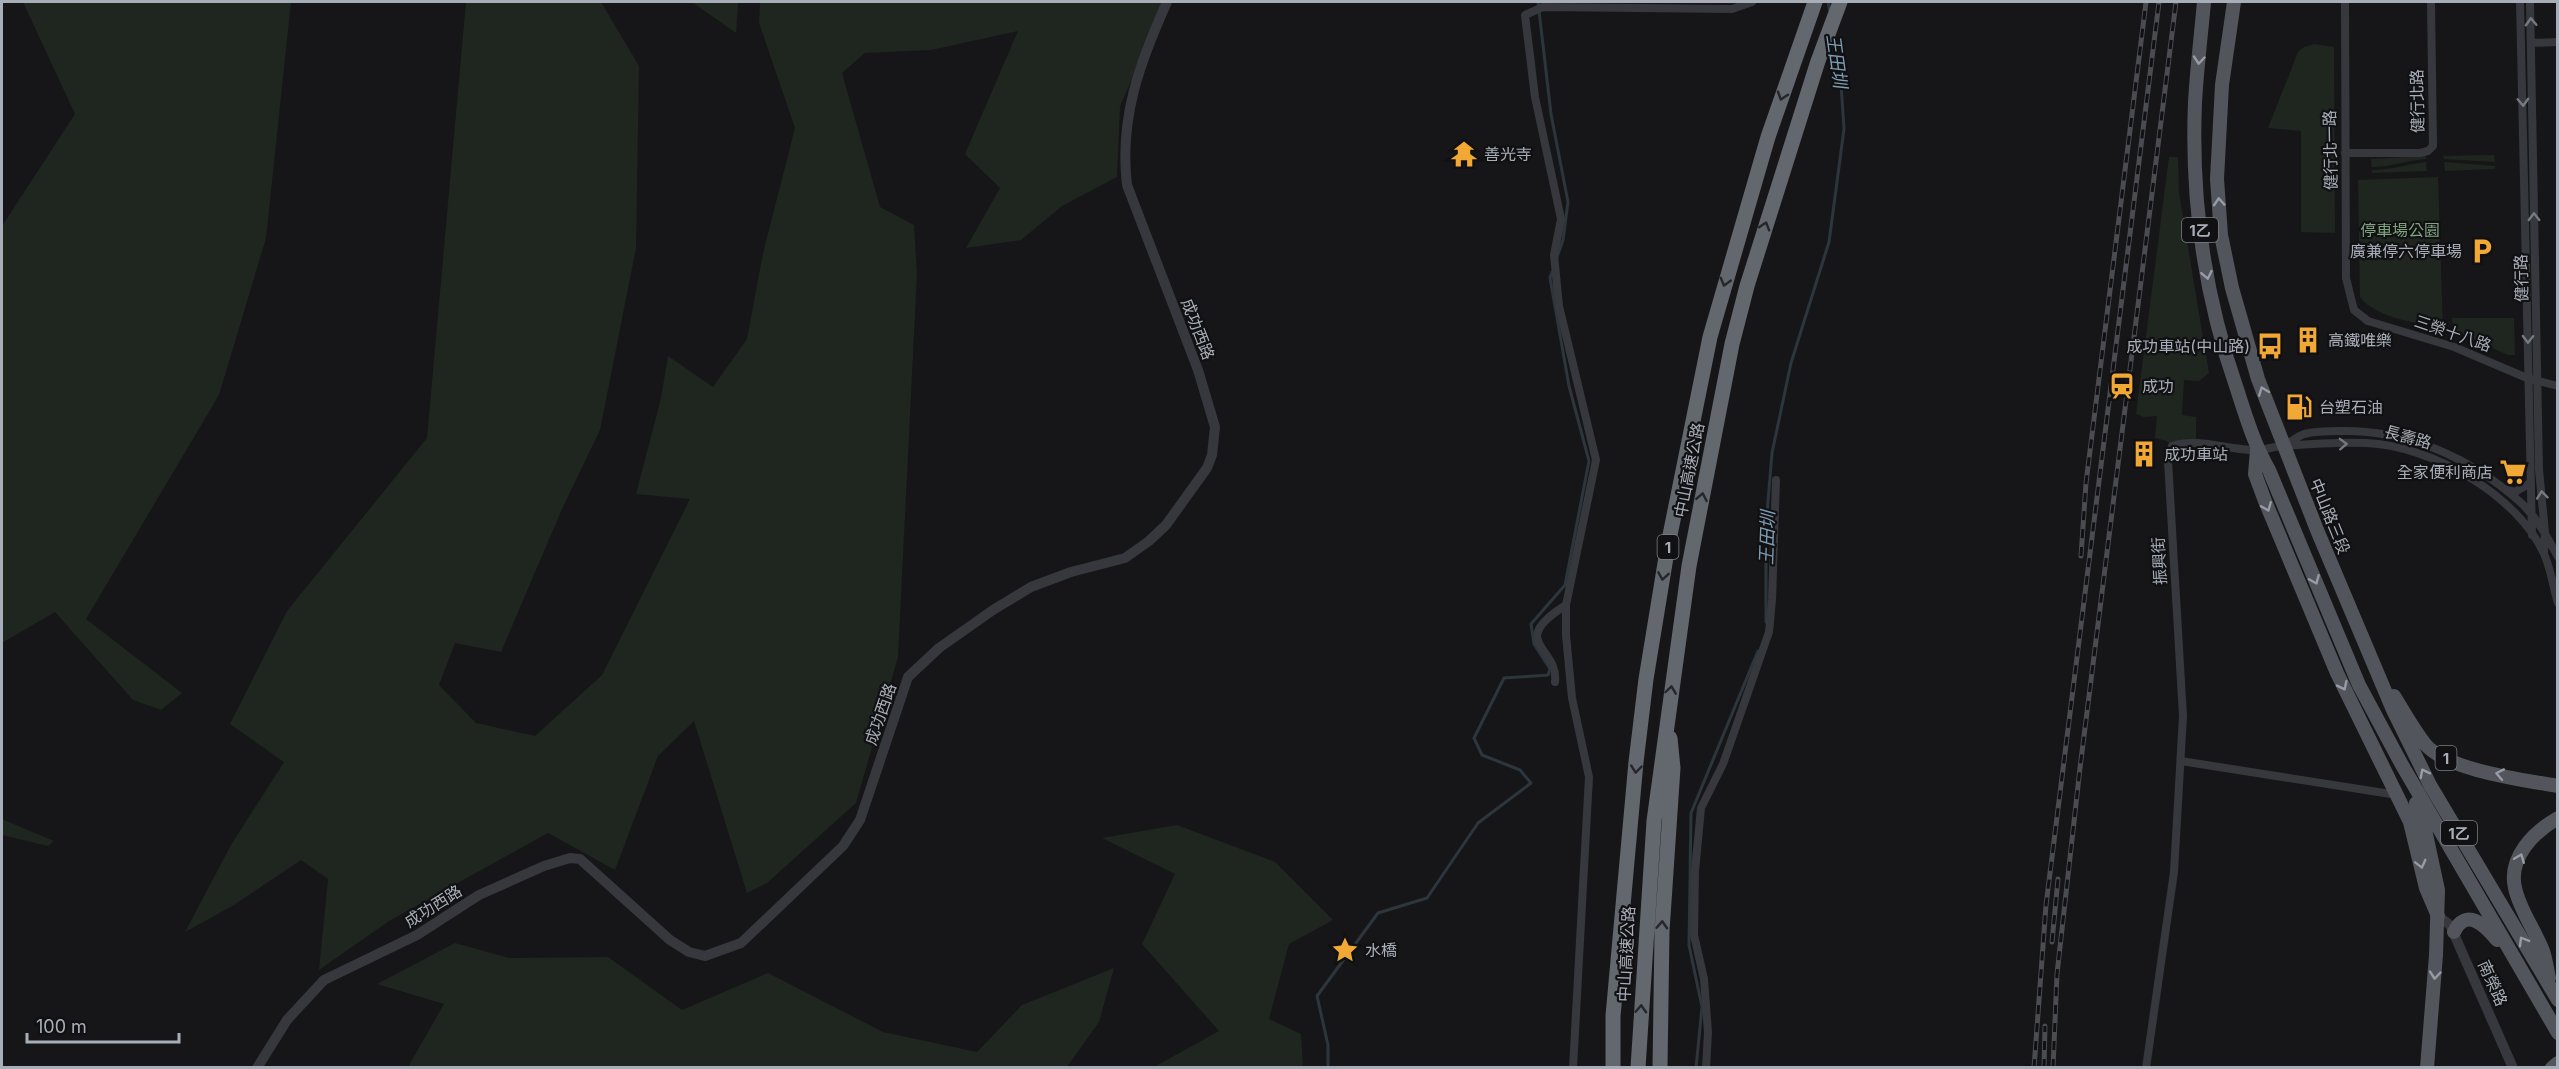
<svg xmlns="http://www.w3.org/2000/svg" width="2559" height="1069" viewBox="0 0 2559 1069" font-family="Inter,'Noto Sans TC',sans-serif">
  <rect width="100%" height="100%" fill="#161618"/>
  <!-- green -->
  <path fill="#1e261f" d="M23,2H291L266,238L219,395L86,619L182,693L161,710L133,700L55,612L2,643V226L75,114Z
    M466,2H601L639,66L636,248L600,430L562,509L501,652L455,643L439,685L476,723L535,736L602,675L690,499L636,494L661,398L668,356L713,387L747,339L763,253L795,128L759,23L760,2H1166L1120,106L1117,177L1062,206L1021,240L966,248L1000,188L965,154L1018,31L931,50L865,53L842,73L880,207L914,225L917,273L898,657L856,803L767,883L747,893L694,721L658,756L615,870L548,833L389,921L319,970L328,879L301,860L234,905L185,932L231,845L284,762L230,724L287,611L427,438Z
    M692,2H738L736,33Z
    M2314,44L2334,47L2335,233L2301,232V131L2268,128L2298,52L2304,47Z
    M2494,155L2495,162L2444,159L2443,156Z
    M2426,156V159C2407,160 2391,167 2372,167L2371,159Z
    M2169,157H2178L2179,193L2209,373L2199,381L2184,380L2182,415L2196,417V446H2172L2167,441L2155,438L2157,416L2144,417L2136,414Z
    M2426,162L2427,171L2372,173V170C2391,170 2408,164 2426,162Z
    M2444,162L2495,166V169L2445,171Z
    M2438,177L2443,329C2417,322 2377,319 2360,297L2358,180Z
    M2452,318H2514L2515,355H2508L2453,330Z
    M2,819L54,841L48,846L2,835Z
    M1177,825L1275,862L1333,920L1289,944L1269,1019L1301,1034L1303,1067H1154L1219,1031L1142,944L1175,874L1102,838Z
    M455,943L509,958L608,957L682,1010L768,973L883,1032L977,1052L1022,1005L1114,968L1099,1022L1067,1067H408L444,1004L377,984Z"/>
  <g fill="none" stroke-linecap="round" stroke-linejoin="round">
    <!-- stream -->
    <path stroke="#2c363c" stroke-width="3" d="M1538,2L1551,114L1568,202L1563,240L1557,257
      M1828,2L1830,12
      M1766,622V525L1772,453L1791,363L1829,242L1844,129L1840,69L1834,36
      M1328,1068V1045L1317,996L1378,913L1427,898L1478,823L1531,783L1520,770L1482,755L1474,738L1504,678L1548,675L1550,669L1534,644L1531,624L1565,585L1589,461L1569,386L1550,278L1552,272
      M1696,1068L1702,1007L1689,945L1691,813L1758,651"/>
    <!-- minor -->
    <path stroke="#37383d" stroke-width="8" d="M2345,2L2346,278L2354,310L2368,321L2454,347L2527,378L2558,386
      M2520,2L2532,535
      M2530,2L2539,470L2545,532L2544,553
      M2531,43L2558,42
      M2345,153H2420L2428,151L2433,146L2431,2
      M2285,445C2291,442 2298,436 2304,434C2316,431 2329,431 2341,431C2408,430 2469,457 2519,501C2537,517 2547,537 2558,557
      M2506,489L2515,492L2530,483
      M1555,682C1559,646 1506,643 1566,605
      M2181,761L2397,795
      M1573,1068L1589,777L1572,698L1566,635V605L1596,460L1559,306L1554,255L1561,219L1535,97L1525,15L1543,7L1732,9L1752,2
      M1706,1068L1708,1032L1704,979L1694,935L1695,871L1701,808L1723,764L1769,632L1772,600L1776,480
      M2146,1068L2174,872L2183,716L2168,461L2172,446C2200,437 2229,451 2257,450C2266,450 2275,446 2284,446C2309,444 2341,442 2366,443C2430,445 2518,495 2544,554C2551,569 2553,587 2558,603"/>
    <!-- tertiary -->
    <path stroke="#37383d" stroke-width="10" d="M2438,916L2450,925L2513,1068
      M257,1068L287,1020L324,980L417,935L479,895L544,866L570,858L580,859L670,940L689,952L705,956L741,943L843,846L860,820L908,677L939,648L993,610L1031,587L1071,572L1125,558L1149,541L1166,525L1207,468L1212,455L1215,427L1198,370L1127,185C1119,118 1140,62 1167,2"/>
    <!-- primary -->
    <path stroke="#53555c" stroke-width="14" d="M2204,2C2201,35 2197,68 2195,102C2191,199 2205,298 2237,389C2246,417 2254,444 2269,470L2359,685L2402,765L2558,1033
      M2234,2L2222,85L2217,179L2221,235L2232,288L2258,379L2317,530L2393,710L2430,785L2558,1000
      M2257,450L2255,474L2265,501L2337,673L2410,822L2426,888L2438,916
      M2394,696C2404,712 2413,729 2425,744C2446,770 2524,780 2558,786
      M2416,803L2424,825L2438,890L2436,955L2427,1068
      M2454,932C2466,907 2485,925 2497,940
      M2549,978C2547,969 2546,960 2543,951C2535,930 2520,911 2515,888C2508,857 2534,832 2558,818
      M2552,1068L2558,1063"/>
    <!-- motorway -->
    <path stroke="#63676e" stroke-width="15" d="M1613,1068V1016L1636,762L1646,679L1668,545L1710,337L1768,137L1815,2
      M1638,1068L1654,821L1689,566L1732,344L1747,286L1818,61L1840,2
      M1660,1068L1662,931L1673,768L1670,738"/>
    <!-- rail casing -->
    <g stroke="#4a4c52" stroke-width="5">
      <path id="rail" d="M2081,556L2086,483L2146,2
        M2052,942L2058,879
        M2034,1068L2046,905L2159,2
        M2044,1068L2045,1026
        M2053,1068L2057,974L2080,768L2176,2"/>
    </g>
    <!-- rail -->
    <use href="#rail" stroke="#111113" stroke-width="3" stroke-dasharray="9" stroke-linecap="butt"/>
  </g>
  <!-- one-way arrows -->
  <defs><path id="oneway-chevron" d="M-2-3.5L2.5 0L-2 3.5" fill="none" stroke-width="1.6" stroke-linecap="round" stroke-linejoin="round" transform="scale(1.5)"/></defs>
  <g stroke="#757981">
    <use href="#oneway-chevron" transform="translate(2531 22) rotate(-92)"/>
    <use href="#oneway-chevron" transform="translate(2523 102) rotate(88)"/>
    <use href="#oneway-chevron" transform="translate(2534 217) rotate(-91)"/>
    <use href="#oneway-chevron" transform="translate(2528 339) rotate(91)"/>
    <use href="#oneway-chevron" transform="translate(2343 444) rotate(-2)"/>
    <use href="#oneway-chevron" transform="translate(2542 495) rotate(-96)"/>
  </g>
  <g stroke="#979ca6">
    <use href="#oneway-chevron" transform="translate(2199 60) rotate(95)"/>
    <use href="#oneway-chevron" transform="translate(2219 202) rotate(-94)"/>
    <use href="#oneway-chevron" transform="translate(2207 275) rotate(79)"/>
    <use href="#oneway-chevron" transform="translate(2263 391) rotate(-111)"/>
    <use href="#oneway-chevron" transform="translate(2267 507) rotate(68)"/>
    <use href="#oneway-chevron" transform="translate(2315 580) rotate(67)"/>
    <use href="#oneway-chevron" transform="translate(2343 686) rotate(64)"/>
    <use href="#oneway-chevron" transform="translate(2424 773) rotate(-117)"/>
    <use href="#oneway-chevron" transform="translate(2500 774) rotate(-169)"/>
    <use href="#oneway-chevron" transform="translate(2520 858) rotate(-68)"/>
    <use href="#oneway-chevron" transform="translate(2421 864) rotate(76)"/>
    <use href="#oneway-chevron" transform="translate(2523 941) rotate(-120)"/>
    <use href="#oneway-chevron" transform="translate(2435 975) rotate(95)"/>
  </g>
  <g stroke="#26262a">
    <use href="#oneway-chevron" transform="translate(1782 96) rotate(108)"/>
    <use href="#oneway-chevron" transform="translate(1765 226) rotate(-73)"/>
    <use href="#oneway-chevron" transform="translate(1725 282) rotate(105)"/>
    <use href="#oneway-chevron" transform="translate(1702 497) rotate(-79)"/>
    <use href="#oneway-chevron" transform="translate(1663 576) rotate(99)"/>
    <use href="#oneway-chevron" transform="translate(1671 690) rotate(-82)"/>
    <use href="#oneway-chevron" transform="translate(1636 769) rotate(96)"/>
    <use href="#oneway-chevron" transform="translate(1662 925) rotate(-87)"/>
    <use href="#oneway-chevron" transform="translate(1641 1009) rotate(-87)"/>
  </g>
  <!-- icons -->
  <defs>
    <g id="temple-bare" transform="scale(2.07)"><path d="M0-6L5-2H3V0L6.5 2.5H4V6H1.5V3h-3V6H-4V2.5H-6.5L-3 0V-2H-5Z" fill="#f1a835" stroke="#111113" stroke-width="2.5" paint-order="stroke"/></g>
    <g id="parking-bare" transform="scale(2.07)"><path d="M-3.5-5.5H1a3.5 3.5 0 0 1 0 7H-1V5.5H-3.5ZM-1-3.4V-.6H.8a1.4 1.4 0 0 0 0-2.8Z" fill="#f1a835" stroke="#111113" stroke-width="2.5" paint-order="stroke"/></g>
    <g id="building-bare" transform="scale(2.07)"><path d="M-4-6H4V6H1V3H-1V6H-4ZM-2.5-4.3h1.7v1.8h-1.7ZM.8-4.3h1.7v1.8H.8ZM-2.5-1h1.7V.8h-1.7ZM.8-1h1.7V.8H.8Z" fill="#f1a835" stroke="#111113" stroke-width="2.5" paint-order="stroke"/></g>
    <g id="bus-bare" transform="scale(2.07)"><path d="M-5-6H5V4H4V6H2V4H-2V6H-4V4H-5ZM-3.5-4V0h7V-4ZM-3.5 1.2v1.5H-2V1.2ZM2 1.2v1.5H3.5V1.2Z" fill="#f1a835" stroke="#111113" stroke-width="2.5" paint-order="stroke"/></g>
    <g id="station-bare" transform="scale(2.07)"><path d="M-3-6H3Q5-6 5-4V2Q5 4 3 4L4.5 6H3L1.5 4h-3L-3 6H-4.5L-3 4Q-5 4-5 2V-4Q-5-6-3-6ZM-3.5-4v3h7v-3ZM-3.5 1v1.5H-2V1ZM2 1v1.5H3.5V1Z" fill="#f1a835" stroke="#111113" stroke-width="2.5" paint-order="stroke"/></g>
    <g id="fuel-bare" transform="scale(2.07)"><path d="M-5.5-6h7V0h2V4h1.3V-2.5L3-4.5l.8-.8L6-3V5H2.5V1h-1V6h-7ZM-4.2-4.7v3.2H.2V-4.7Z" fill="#f1a835" stroke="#111113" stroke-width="2.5" paint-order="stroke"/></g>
    <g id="supermarket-bare" transform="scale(2.07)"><path d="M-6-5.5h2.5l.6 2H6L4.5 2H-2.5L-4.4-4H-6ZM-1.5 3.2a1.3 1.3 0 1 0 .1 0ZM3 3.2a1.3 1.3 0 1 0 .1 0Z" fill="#f1a835" stroke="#111113" stroke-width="2.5" paint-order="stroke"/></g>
    <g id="sight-bare" transform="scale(2.07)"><path d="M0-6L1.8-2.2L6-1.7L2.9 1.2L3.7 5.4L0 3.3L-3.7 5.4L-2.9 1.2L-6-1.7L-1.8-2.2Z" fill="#f1a835" stroke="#111113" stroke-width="2.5" paint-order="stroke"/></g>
  </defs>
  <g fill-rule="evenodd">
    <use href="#temple-bare" x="1464" y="154"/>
    <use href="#parking-bare" x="2482" y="251"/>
    <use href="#building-bare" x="2308" y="340"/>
    <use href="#bus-bare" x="2270" y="346"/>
    <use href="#station-bare" x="2122" y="386"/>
    <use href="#fuel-bare" x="2299" y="407"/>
    <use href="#building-bare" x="2144" y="454"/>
    <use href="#supermarket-bare" x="2513" y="472"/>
    <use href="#sight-bare" x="1345" y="950"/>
  </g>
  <g text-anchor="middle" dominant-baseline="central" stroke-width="4.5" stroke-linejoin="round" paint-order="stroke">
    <!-- shield labels -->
    <g fill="#111113" stroke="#7b7f86" stroke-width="1.5">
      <rect x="2182" y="218" width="36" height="24" rx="4.5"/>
      <rect x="1657.5" y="535" width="21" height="24" rx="4.5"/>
      <rect x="2435.5" y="746" width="21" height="24" rx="4.5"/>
      <rect x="2441" y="821" width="36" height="24" rx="4.5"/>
    </g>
    <g font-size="15" font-weight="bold" fill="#a8aeb8">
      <text x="2200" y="230">1乙</text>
      <text x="1668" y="547">1</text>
      <text x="2446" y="758">1</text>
      <text x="2459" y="833">1乙</text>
    </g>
    <!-- street labels -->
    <g font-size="16" fill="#a8aeb8" stroke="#111113">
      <text transform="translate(2417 101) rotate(-91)">健行北路</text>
      <text transform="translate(2330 150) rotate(-91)">健行北一路</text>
      <text transform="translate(2521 278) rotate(-91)">健行路</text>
      <text transform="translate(1198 329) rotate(69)">成功西路</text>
      <text transform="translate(2453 333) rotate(19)">三榮十八路</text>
      <text transform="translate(2408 437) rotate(15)">長壽路</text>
      <text transform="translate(1689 470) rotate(-79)">中山高速公路</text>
      <text transform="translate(2330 516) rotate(68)">中山路三段</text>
      <text transform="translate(2159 561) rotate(-93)">振興街</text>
      <text transform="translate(880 714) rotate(-71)">成功西路</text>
      <text transform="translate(433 906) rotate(-32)">成功西路</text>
      <text transform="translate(1626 954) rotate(-87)">中山高速公路</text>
      <text transform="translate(2493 983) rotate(66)">南榮路</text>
    </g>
    <!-- poi labels -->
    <g font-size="16" fill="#a8aeb8" stroke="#111113" text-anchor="start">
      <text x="1484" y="154">善光寺</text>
      <text x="2462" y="251" text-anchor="end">廣兼停六停車場</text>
      <text x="2328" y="340">高鐵唯樂</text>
      <text x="2250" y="346" text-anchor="end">成功車站(中山路)</text>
      <text x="2142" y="386">成功</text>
      <text x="2319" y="407">台塑石油</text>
      <text x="2164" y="454">成功車站</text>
      <text x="2493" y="472" text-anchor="end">全家便利商店</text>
      <text x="1365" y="950">水橋</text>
    </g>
    <!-- park labels -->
    <g font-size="16" fill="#7fa37f" stroke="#111113">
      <text x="2400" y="230">停車場公園</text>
    </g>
    <!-- water labels -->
    <g font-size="18" font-style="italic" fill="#7f9db3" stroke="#111113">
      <text transform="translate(1837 61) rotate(82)">王田圳</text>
      <text transform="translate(1767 538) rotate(-88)">王田圳</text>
    </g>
  </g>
  <!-- border -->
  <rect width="2559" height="1069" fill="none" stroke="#a8aeb8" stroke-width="6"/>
  <!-- scale -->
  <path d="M27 1033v9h152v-9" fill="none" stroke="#a8aeb8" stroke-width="3"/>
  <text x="36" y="1033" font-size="18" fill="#a8aeb8" stroke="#111113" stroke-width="4.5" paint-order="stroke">100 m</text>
</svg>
